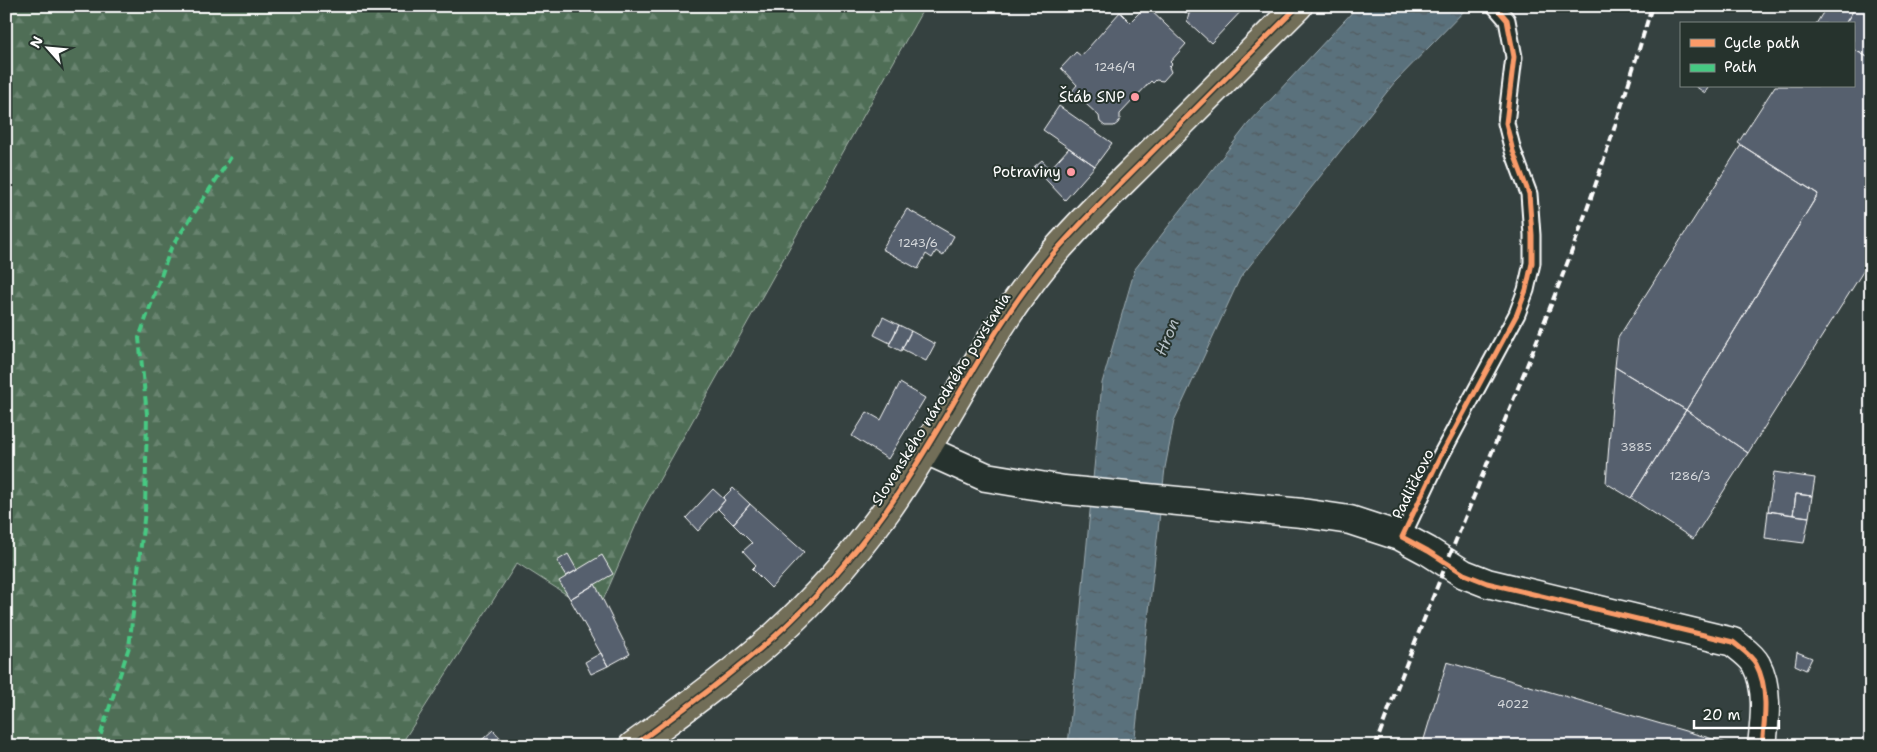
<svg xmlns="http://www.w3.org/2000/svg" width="1877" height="752" viewBox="0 0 1877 752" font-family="'Shantell Sans',sans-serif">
  <defs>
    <pattern id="forest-firs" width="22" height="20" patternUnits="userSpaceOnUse" patternTransform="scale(1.25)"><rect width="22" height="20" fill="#4f6e57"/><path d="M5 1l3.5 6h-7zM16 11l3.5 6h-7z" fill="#698470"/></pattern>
    <pattern id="water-ripples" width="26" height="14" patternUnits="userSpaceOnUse" patternTransform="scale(1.25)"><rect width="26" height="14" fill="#5a717c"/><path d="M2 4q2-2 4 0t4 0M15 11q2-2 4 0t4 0" fill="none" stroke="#525b5f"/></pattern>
  </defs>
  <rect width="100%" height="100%" fill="#354140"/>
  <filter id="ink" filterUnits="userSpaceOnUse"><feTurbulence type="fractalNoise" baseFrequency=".02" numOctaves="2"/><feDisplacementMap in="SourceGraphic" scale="10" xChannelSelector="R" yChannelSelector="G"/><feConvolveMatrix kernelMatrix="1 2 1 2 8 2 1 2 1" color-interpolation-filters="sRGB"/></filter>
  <g filter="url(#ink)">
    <!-- forest -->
    <path fill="url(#forest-firs)" stroke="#a7b6ab" d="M6,6H925L643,509L597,614L517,563L400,746H6Z"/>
    <!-- water -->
    <path fill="url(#water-ripples)" stroke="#9caab0" d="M1358,6H1469L1394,83L1240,278L1174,421L1165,468L1134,746H1068L1102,383L1135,269L1248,124Z"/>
    <!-- building -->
    <path fill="#57616e" stroke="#fff" d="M1146,6L1186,44L1170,62L1172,64L1169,67L1171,72L1163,81L1156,80L1153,83L1151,81L1120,114V119L1118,123L1114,126H1105L1100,122L1099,116L1072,91L1077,85L1061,68L1076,52L1081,56L1120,12L1130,22Z
      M1184,6H1196L1189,14L1181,10Z
      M1196,6H1246L1211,43L1187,21L1189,14Z
      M1827,6H1856L1845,24H1816Z
      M1856,6H1871V59L1853,49V24H1845Z
      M1853,49L1871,59V259L1748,453L1686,410L1818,194L1738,143L1775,86H1853Z
      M1695,86H1709L1705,93Z
      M1059,106L1112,143L1095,166L1043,130Z
      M1741,145L1818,194L1686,410L1615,367L1618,338Z
      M1069,148L1095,166L1065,200L1034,167L1042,160L1050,169Z
      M907,209L954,236L943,256L936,251L932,258L926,254L918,269L882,249Z
      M883,317L899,325L890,343L874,335Z
      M899,325L911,331L901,351L889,345Z
      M911,331L935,344L926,361L902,349Z
      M1615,367L1686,410L1631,498L1606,483Z
      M900,383L925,398L888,459L852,436L867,412L881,420Z
      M1686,410L1748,453L1693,539L1631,498Z
      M1774,472L1815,478L1812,496L1796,494L1793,515L1768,511Z
      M733,488L750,504L733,524L718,509L725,500L723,498Z
      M713,489L725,500L698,531L686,518Z
      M1796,494L1812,496L1809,517L1793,515Z
      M750,504L804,552L771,588L752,569L756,565L743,551L752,543L733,524Z
      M1768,511L1809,517L1804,543L1765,538Z
      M568,554L577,570L566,576L557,561Z
      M602,555L613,574L570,599L559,581Z
      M595,584L630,654L608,666L570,599Z
      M1797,652L1812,658L1806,670L1795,665Z
      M601,653L608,666L591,674L585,662Z
      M1447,662L1737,746H1422Z
      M493,730L508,746H475Z"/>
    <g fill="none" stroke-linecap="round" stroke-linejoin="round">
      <!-- lane casing -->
      <g stroke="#fff" stroke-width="19">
        <path id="lane" d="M1402,537L1440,457L1517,314L1526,290L1532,263V235L1529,194L1513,151L1506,123L1514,57L1507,20L1495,6"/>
      </g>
      <!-- street casing -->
      <g stroke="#fff" stroke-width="31">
        <path id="street" d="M926,450L986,477L1064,490L1302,513L1350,520L1402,537L1428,551L1464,574L1487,583L1733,642C1740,648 1752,656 1756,664C1769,688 1765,719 1762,746"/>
      </g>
      <!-- primary casing -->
      <g stroke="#fff" stroke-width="31">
        <path id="primary" d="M633,746C682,711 731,675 776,635C817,598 854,555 886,511C943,430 984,338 1047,261C1078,224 1114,190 1148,156C1198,106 1248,56 1298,6"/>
      </g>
      <!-- lane -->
      <use href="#lane" stroke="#26332d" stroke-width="15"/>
      <!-- street -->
      <use href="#street" stroke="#26332d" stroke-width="28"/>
      <!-- primary -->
      <use href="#primary" stroke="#726e59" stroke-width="28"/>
      <!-- rail -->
      <path stroke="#fff" stroke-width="4" stroke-dasharray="8 4" stroke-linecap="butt" d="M1375,746C1432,593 1497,444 1556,292C1593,199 1623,103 1652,6"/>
      <!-- quiet -->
      <path stroke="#46c982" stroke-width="4" stroke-dasharray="8 4" stroke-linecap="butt" d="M97,746L129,647L145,511L147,414L139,338L171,248L231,157"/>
      <!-- cycleway casing -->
      <g stroke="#26332d" stroke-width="8">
        <path id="cycleway" d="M1495,6L1507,20L1514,57L1506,123L1513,151L1529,194L1532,235V263L1526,290L1517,314L1440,457L1402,537L1428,551L1464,574L1487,583L1733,642C1740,648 1752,656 1756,664C1769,688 1765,719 1762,746
          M633,746C682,711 731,675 776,635C817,598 854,555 886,511C943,430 984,338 1047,261C1078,224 1114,190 1148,156C1198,106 1248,56 1298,6"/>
      </g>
      <!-- cycleway -->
      <use href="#cycleway" stroke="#fa9b69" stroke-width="5"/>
    </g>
  </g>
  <!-- markers -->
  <g fill="#ff9aa2" stroke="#26332d" stroke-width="2">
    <circle cx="1135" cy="97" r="5"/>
    <circle cx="1071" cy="172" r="5"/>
  </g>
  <g text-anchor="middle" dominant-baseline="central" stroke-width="4" stroke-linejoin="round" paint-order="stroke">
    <!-- number labels -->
    <g font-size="12" fill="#d5d8db">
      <text x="1115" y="67">1246/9</text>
      <text x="918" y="243">1243/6</text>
      <text x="1636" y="447">3885</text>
      <text x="1690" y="476">1286/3</text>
      <text x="1513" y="704">4022</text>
    </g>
    <!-- poi labels -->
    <g font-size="15" fill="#fff" stroke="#26332d" text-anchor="end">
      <text x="1125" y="97">Štáb SNP</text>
      <text x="1061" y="172">Potraviny</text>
    </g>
    <!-- street labels -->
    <g font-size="15" fill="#fff" stroke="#26332d">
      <text transform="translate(941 399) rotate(-58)">Slovenského národného povstania</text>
      <text transform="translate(1413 484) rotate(-64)">Padličkovo</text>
    </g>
    <!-- water labels -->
    <g font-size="16" font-style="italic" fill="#b5bfc4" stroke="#26332d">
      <text transform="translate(1167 337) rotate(-68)">Hron</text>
    </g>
  </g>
  <!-- margin -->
  <rect width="1877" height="752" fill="none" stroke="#26332d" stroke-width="25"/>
  <rect x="12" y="12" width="1852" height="727" fill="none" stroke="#fff" stroke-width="2" filter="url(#ink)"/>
  <!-- legend -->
  <rect x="1680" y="22" width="175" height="65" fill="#26332d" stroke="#7d8581"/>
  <rect x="1690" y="39" width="25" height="8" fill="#fa9b69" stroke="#7d8581"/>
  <text x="1724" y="48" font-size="15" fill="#ffffff">Cycle path</text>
  <rect x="1690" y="64" width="25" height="8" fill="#46c982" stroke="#7d8581"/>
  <text x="1724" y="72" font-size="15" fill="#ffffff">Path</text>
  <!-- north arrow -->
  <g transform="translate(48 48) rotate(297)" stroke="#26332d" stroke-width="4" paint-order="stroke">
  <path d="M0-4L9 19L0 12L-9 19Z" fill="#ffffff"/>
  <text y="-8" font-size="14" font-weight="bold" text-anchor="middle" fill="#ffffff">N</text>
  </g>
  <!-- scale -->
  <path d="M1694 720v8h85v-8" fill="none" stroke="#ffffff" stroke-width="2.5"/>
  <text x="1702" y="720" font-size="15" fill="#ffffff" stroke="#26332d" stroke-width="4" paint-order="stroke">20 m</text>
</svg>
